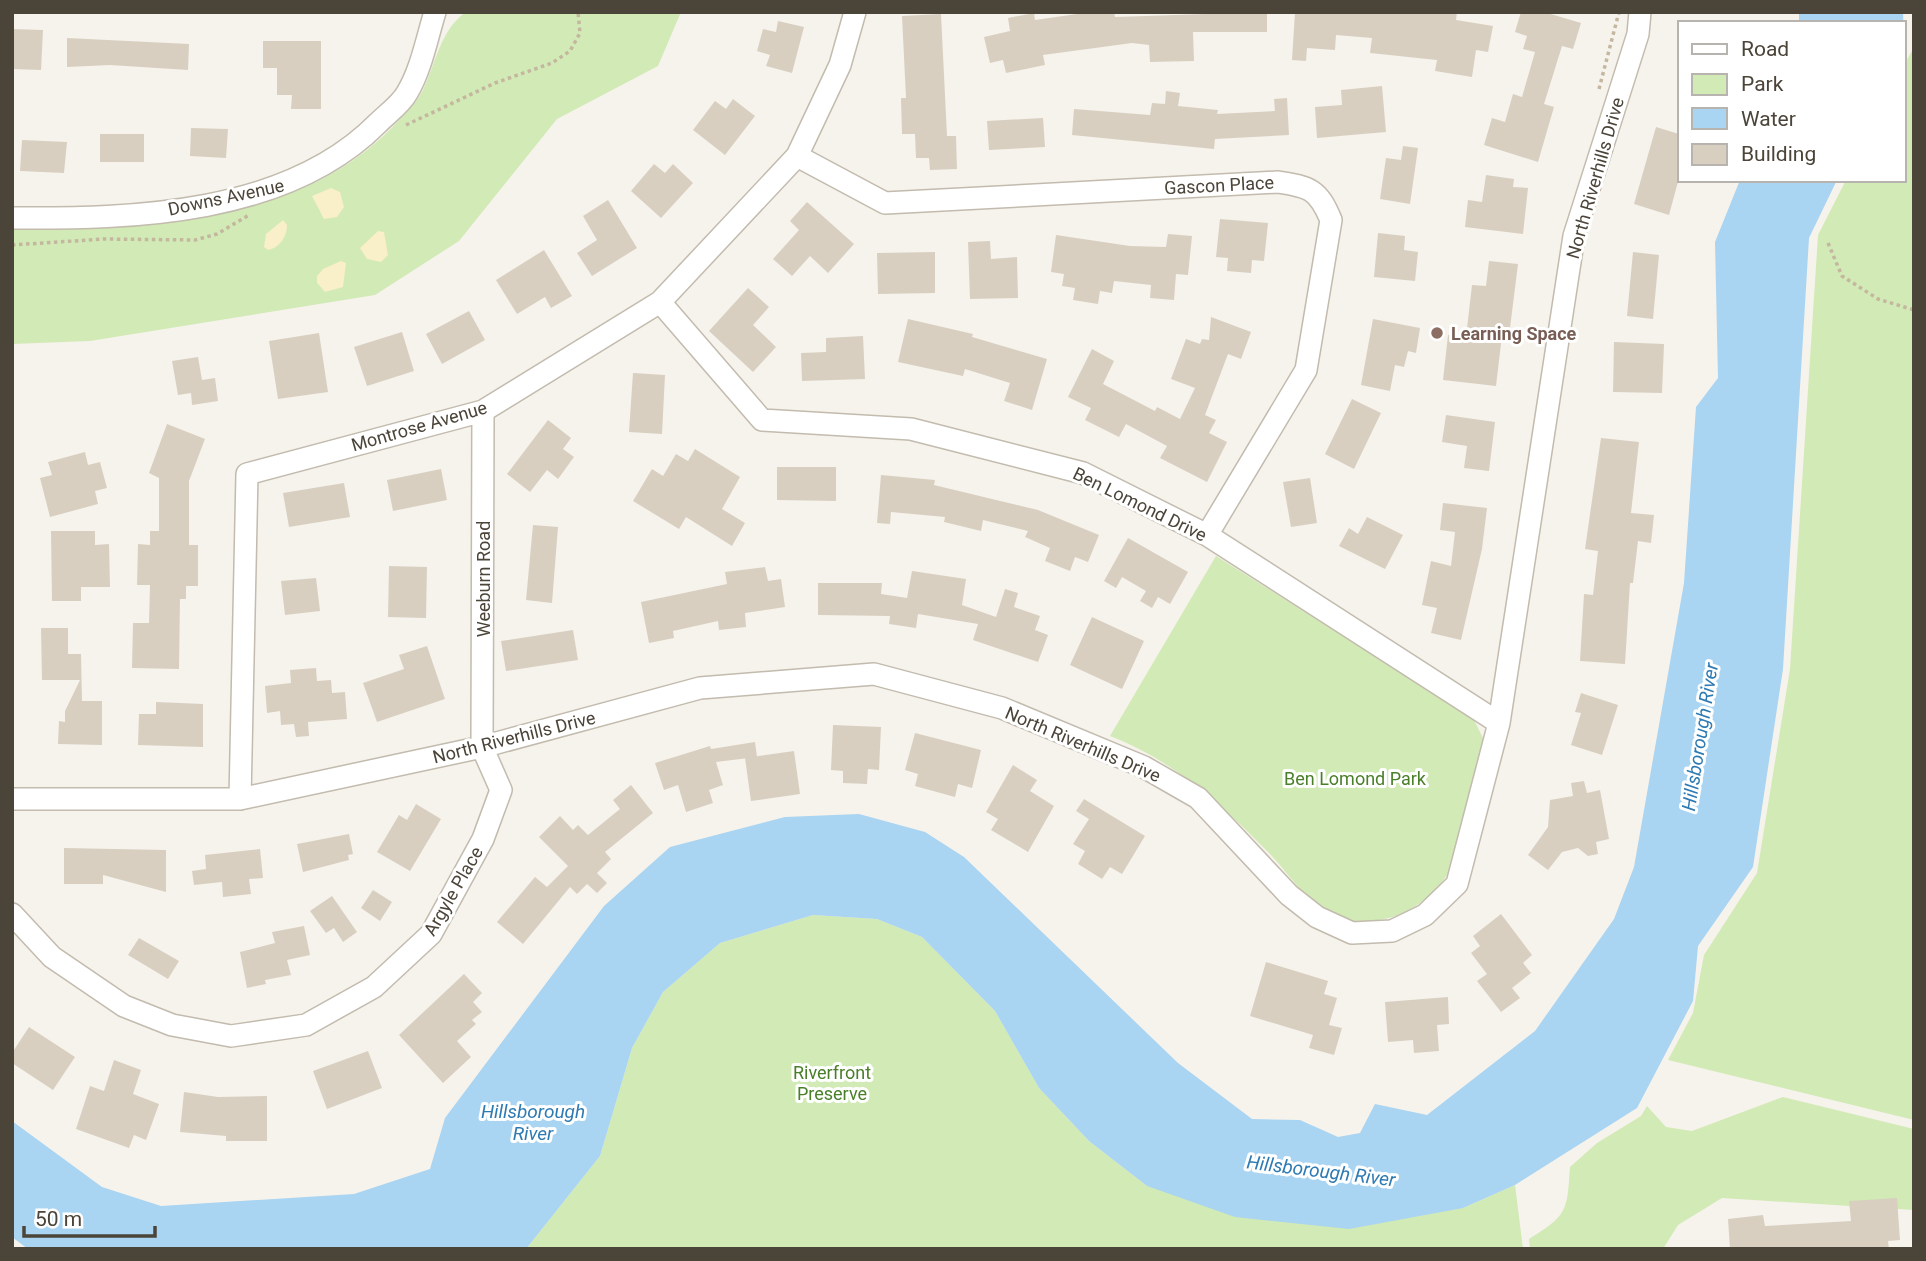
<svg xmlns="http://www.w3.org/2000/svg" width="1926" height="1261" viewBox="0 0 1926 1261" font-family="Roboto,sans-serif">
  <rect width="100%" height="100%" fill="#f6f3ec"/>
  <!-- green -->
  <path fill="#d2eab5" d="M466,12H681L658,66L557,119L459,241L375,295L90,341L12,344V226C145,226 303,227 400,119C408,111 418,101 423,90C436,63 440,30 466,12Z
    M1914,47V1120L1668,1060L1693,1013L1704,955L1757,873L1790,669L1818,235L1846,180H1903V67Z
    M1216,556L1473,718L1484,740L1450,870C1429,908 1380,932 1337,917C1309,907 1288,872 1268,852C1221,804 1173,760 1110,736Z
    M813,915L877,919L922,937L995,1011L1039,1088L1089,1141L1147,1186L1463,1208L1515,1185L1523,1249H526L600,1156L632,1048L663,992L720,943Z
    M1783,1097L1914,1129V1210L1722,1198L1678,1225L1663,1249H1530L1529,1239C1568,1215 1567,1211 1570,1167L1597,1143L1641,1116L1647,1106L1666,1127L1692,1131Z"/>
  <!-- sand -->
  <path fill="#f9efc9" d="M331,188L340,192L344,207L337,217L324,219L312,196Z
    M283,220L287,225C287,236 280,248 268,250L264,247L266,234Z
    M378,231L384,232L388,255L381,262L367,259L360,248Z
    M341,261L346,263L343,287L325,292L317,283V276L323,269Z"/>
  <!-- water -->
  <path fill="#a9d4f2" d="M1799,12H1903L1904,40L1903,23H1799Z
    M1740,180H1837L1809,238L1783,669L1753,867L1698,946L1693,1001L1637,1108L1515,1185L1463,1208L1349,1229L1235,1217L1147,1186L1089,1141L1039,1088L995,1011L922,937L877,919L813,915L720,943L663,992L632,1048L600,1156L526,1249H28L12,1237V1121L102,1187L161,1206L354,1194L430,1169L445,1118L604,906L670,847L785,817L859,814L925,832L964,857L1178,1063L1252,1119L1300,1120L1338,1137L1360,1133L1375,1104L1427,1115L1535,1031L1614,919L1634,867L1684,583L1696,407L1718,378L1715,242Z"/>
  <!-- building -->
  <path fill="#d8cfc1" d="M1091,12H1114L1115,17L1267,12V32H1193L1194,61L1150,62L1149,45L1132,43L1043,55L1045,65L1006,73L1003,60L990,63L984,37L1010,31L1008,18L1034,13L1035,20Z
    M1295,12H1457L1456,20L1493,26L1488,52L1476,50L1472,77L1435,71L1437,60L1370,53L1372,38L1336,35L1335,50L1307,48L1306,61L1292,60Z
    M1521,12H1544L1581,23L1573,49L1562,46L1544,104L1554,107L1538,162L1484,145L1492,118L1505,122L1513,94L1522,97L1535,52L1523,49L1527,36L1515,32Z
    M941,14L947,136H956L957,169L930,170L929,158H916L915,134H902L901,98H906L902,16Z
    M778,21L804,27L792,73L766,66L770,55L757,51L763,29L776,32Z
    M12,29L43,30L41,70L12,69Z
    M67,38L189,44L188,70L110,65L67,67Z
    M263,41H321V109H291L292,95H277V68H263Z
    M1382,86L1386,132L1317,138L1315,107L1342,105L1341,90Z
    M1166,91L1180,93L1178,106L1218,110L1217,114L1275,111L1274,99L1287,98L1289,135L1215,139L1214,149L1072,135L1074,109L1150,115L1152,103L1165,104Z
    M733,99L755,116L725,155L693,130L715,101L726,109Z
    M1043,118L1045,147L989,150L987,121Z
    M1656,127L1679,134V178L1669,215L1634,204Z
    M191,128L228,129L226,158L190,156Z
    M100,134H144V162H100Z
    M22,140L67,142L64,173L20,171Z
    M1403,146L1418,148L1410,204L1380,199L1386,158L1401,160Z
    M654,164L665,173L673,164L693,183L661,218L631,191Z
    M1486,175L1514,179L1513,187L1528,188L1523,234L1465,227L1468,200L1482,202Z
    M608,200L637,248L592,276L577,253L597,240L583,216Z
    M807,202L854,244L828,273L810,256L792,276L773,259L799,230L790,221Z
    M1220,219L1268,223L1264,261L1252,260L1251,273L1227,271L1228,258L1216,257Z
    M1378,233L1405,236L1404,250L1418,252L1415,281L1374,277Z
    M1168,234L1192,236L1188,275L1176,274L1174,300L1150,298L1151,285L1114,281L1112,293L1100,291L1098,304L1073,300L1075,288L1062,286L1064,274L1051,272L1056,235L1130,246L1166,247Z
    M990,241L991,259L1017,257L1018,298L970,299L968,242Z
    M544,250L572,296L551,308L545,297L517,314L496,280Z
    M935,252V293L878,294L877,253Z
    M1633,252L1659,255L1653,319L1627,316Z
    M1489,261L1518,264L1510,328L1503,327L1496,386L1443,380L1448,335L1466,337L1472,285L1486,286Z
    M748,288L769,307L753,325L776,347L753,372L709,331Z
    M469,311L485,340L442,364L426,334Z
    M1211,317L1251,332L1241,359L1228,354L1205,415L1216,420L1209,433L1227,442L1207,482L1160,458L1167,446L1126,424L1119,437L1085,420L1091,408L1068,397L1092,349L1114,361L1103,384L1155,411L1157,407L1180,419L1195,388L1171,379L1186,339L1200,344L1202,339L1209,340Z
    M908,319L973,334L972,337L1047,359L1032,410L1004,401L1010,383L965,369L963,376L898,362Z
    M1373,319L1420,328L1416,353L1408,351L1404,367L1395,365L1390,391L1361,385Z
    M402,332L414,371L367,386L354,347Z
    M319,333L328,392L278,399L269,341Z
    M863,336L865,379L802,381L801,353L826,352V338Z
    M1614,342L1664,344L1662,393L1613,392Z
    M198,357L202,380L215,378L218,401L192,405L191,393L178,395L172,361Z
    M633,373L665,375L662,434L629,432Z
    M1352,399L1381,413L1354,469L1325,454Z
    M1446,415L1495,422L1489,471L1464,468L1467,446L1442,442Z
    M548,420L571,438L563,449L574,457L558,479L547,470L530,492L507,474Z
    M167,424L205,439L189,481V545H198V586H186V599H180L179,669L132,668L133,623H149L150,585H137L138,544L150,545V531H159V478L149,473Z
    M1601,438L1639,442L1631,513L1654,515L1651,543L1638,541L1633,583H1630L1625,664L1580,661L1584,594L1593,595L1598,551L1585,549Z
    M695,449L740,477L722,509L745,523L732,546L686,517L679,529L633,501L652,469L663,476L676,454L688,461Z
    M85,452L88,465L100,462L107,488L95,491L98,504L50,517L40,478L52,475L48,462Z
    M777,467H836V501L777,500Z
    M441,469L447,500L393,511L387,480Z
    M881,475L935,480L934,485L1038,510L1099,535L1088,562L1075,557L1070,571L1045,561L1050,548L1025,537L1028,531L983,520L981,531L944,522L945,517L891,512L890,524L877,523Z
    M1310,478L1317,523L1291,527L1283,482Z
    M344,483L350,517L289,527L283,493Z
    M1443,503L1487,508L1482,549L1461,640L1431,633L1437,608L1422,605L1431,561L1451,566L1455,532L1440,530Z
    M1367,517L1403,535L1385,569L1339,546L1349,528L1358,534Z
    M533,525L558,527L552,603L526,600Z
    M51,531H95V545L109,544L110,587H81V601H52Z
    M1128,538L1188,572L1170,604L1158,597L1152,608L1140,601L1146,591L1122,577L1116,588L1104,581Z
    M389,566L427,567L426,618L388,617Z
    M765,567L768,581L781,579L785,607L745,613L746,627L719,630L718,621L673,631L674,638L649,643L641,602L727,584L725,572Z
    M912,571L966,579L962,605L996,617L1005,589L1018,593L1014,607L1040,616L1035,630L1048,635L1038,662L973,640L978,624L918,614L916,628L889,624L890,616L818,615V583H882L881,594L907,598Z
    M316,578L320,611L285,615L281,581Z
    M1092,617L1144,641L1122,689L1070,665Z
    M41,628H68V654H81L82,701H102V745L58,744L59,721L65,722V711L80,680H42Z
    M573,630L578,660L506,671L501,641Z
    M427,646L445,699L377,722L363,683L404,669L399,655Z
    M316,668L317,681L331,680L332,693L345,692L347,719L308,722L309,736L296,737L294,724L281,725L280,711L267,713L265,686L291,683L290,670Z
    M1581,693L1618,705L1602,755L1571,745L1581,713L1575,712Z
    M156,702L203,704V747L138,745L139,714H156Z
    M833,725L881,727L879,770L868,769L867,784L843,783V771L831,770Z
    M915,733L981,750L972,788L958,784L955,797L915,786L918,774L905,770Z
    M755,742L757,757L716,762L723,785L709,790L713,803L686,812L678,785L664,790L655,763L710,746L711,749Z
    M794,751L800,794L751,801L745,758Z
    M1013,765L1037,780L1030,791L1054,806L1028,852L991,830L998,819L986,812Z
    M1584,781L1587,793L1600,790L1609,839L1596,842L1598,854L1588,856L1578,848L1562,852L1548,870L1528,855L1548,827L1550,800L1573,796L1571,783Z
    M631,785L653,813L605,852L611,859L597,873L607,883L597,893L587,884L577,894L570,887L523,944L497,922L535,877L547,887L568,866L539,837L560,816L573,830L578,825L588,835L620,809L613,800Z
    M1084,799L1145,836L1122,874L1110,867L1102,879L1078,864L1085,851L1073,844L1089,819L1076,811Z
    M416,804L441,819L410,871L377,852L399,815L407,820Z
    M349,834L353,854L348,855L349,860L303,872L297,844Z
    M64,848L166,850V892L103,875V884H64Z
    M260,849L263,878L249,879L251,894L223,897L222,882L194,885L192,871L206,869L205,855Z
    M373,890L392,902L380,921L361,908Z
    M332,896L357,932L343,942L334,928L326,933L310,911Z
    M1501,914L1532,955L1523,963L1531,973L1512,988L1520,998L1501,1012L1477,981L1487,974L1471,953L1480,946L1473,936Z
    M304,926L310,955L287,960L291,975L265,980L266,984L247,988L240,952L275,943L272,932Z
    M139,938L179,961L168,979L128,955Z
    M1266,962L1328,981L1324,994L1337,998L1329,1025L1342,1028L1334,1055L1309,1048L1313,1035L1250,1016Z
    M464,974L482,993L473,1002L482,1012L472,1020L476,1024L457,1041L471,1057L443,1083L399,1035Z
    M1448,997L1449,1024L1437,1025L1439,1051L1414,1053L1413,1040L1388,1042L1385,1002Z
    M29,1027L75,1057L53,1090L12,1063V1053Z
    M368,1051L382,1088L327,1109L313,1071Z
    M114,1060L141,1070L133,1094L159,1104L146,1140L134,1135L129,1148L76,1129L90,1086L104,1091Z
    M184,1092L218,1097L267,1096V1141H226V1136L180,1132Z
    M1897,1198L1900,1240L1888,1241L1889,1249H1730L1728,1219L1763,1215L1765,1226L1851,1221L1849,1201Z"/>
  <g fill="none" stroke-linecap="round" stroke-linejoin="round">
    <!-- minor casing -->
    <g stroke="#c2bbae" stroke-width="24">
      <path id="minor" d="M797,156L885,203L1278,182C1310,187 1318,189 1331,220L1306,370L1207,535
        M12,218C133,219 287,215 378,123C387,114 401,104 407,93C421,70 427,38 435,12
        M660,302L762,420L911,429L1083,473L1207,535L1499,723
        M12,799H240L482,747L700,688L874,674L1002,708L1144,767L1198,798L1289,895L1317,917L1352,933L1392,931L1425,915L1457,884L1499,723L1574,236L1638,34L1640,12
        M240,799L247,474L483,411L660,302L797,156L840,65L855,12
        M12,914L52,957L124,1006L172,1025L231,1036L306,1025L374,987L431,934L483,839L501,790L482,747L483,411"/>
    </g>
    <!-- path -->
    <path stroke="#c4b79f" stroke-width="3.5" stroke-dasharray="3.5 3.5" stroke-linecap="butt" d="M1599,89L1619,12
      M406,125L495,83L552,63L570,51L580,33L578,12
      M1828,243L1842,276L1878,299L1914,310
      M12,245L104,239L195,240L217,234L249,215"/>
    <!-- minor -->
    <use href="#minor" stroke="#fff" stroke-width="21"/>
  </g>
  <!-- markers -->
  <circle fill="#8d6e63" stroke="#fff" stroke-width="2.5" cx="1437" cy="333" r="7"/>
  <g text-anchor="middle" dominant-baseline="central" stroke-width="6" stroke-linejoin="round" paint-order="stroke">
    <!-- street labels -->
    <g font-size="18" fill="#4b4439" stroke="#fff">
      <text transform="translate(1595 178) rotate(-74)">North Riverhills Drive</text>
      <text transform="translate(1219 185) rotate(-3)">Gascon Place</text>
      <text transform="translate(226 197) rotate(-12)">Downs Avenue</text>
      <text transform="translate(419 426) rotate(-16)">Montrose Avenue</text>
      <text transform="translate(1140 504) rotate(26)">Ben Lomond Drive</text>
      <text transform="translate(483 579) rotate(-90)">Weeburn Road</text>
      <text transform="translate(514 737) rotate(-14)">North Riverhills Drive</text>
      <text transform="translate(1083 744) rotate(23)">North Riverhills Drive</text>
      <text transform="translate(453 891) rotate(-60)">Argyle Place</text>
    </g>
    <!-- education labels -->
    <g font-size="18" font-weight="bold" fill="#785e54" stroke="#fff" text-anchor="start">
      <text x="1451" y="333">Learning Space</text>
    </g>
    <!-- park labels -->
    <g font-size="18" fill="#4a7f2a" stroke="#fff">
      <text x="1355" y="778">Ben Lomond Park</text>
      <text x="832" y="1072">Riverfront<tspan x="832" dy="21">Preserve</tspan></text>
    </g>
    <!-- water labels -->
    <g font-size="19" font-style="italic" fill="#2e7ab2" stroke="#fff">
      <text transform="translate(1700 737) rotate(-81)">Hillsborough River</text>
      <text x="533" y="1111">Hillsborough<tspan x="533" dy="22">River</tspan></text>
      <text transform="translate(1321 1171) rotate(7)">Hillsborough River</text>
    </g>
  </g>
  <!-- border -->
  <rect width="1926" height="1261" fill="none" stroke="#4b4439" stroke-width="28"/>
  <!-- legend -->
  <rect x="1678" y="21" width="228" height="161" fill="#ffffff" stroke="#b7b4b0" stroke-width="2"/>
  <rect x="1692" y="44" width="35" height="10" fill="#ffffff" stroke="#b7b4b0" stroke-width="2"/>
  <text x="1741" y="56" font-size="21" fill="#4b4439">Road</text>
  <rect x="1692" y="74" width="35" height="21" fill="#d2eab5" stroke="#b7b4b0" stroke-width="2"/>
  <text x="1741" y="91" font-size="21" fill="#4b4439">Park</text>
  <rect x="1692" y="108" width="35" height="21" fill="#a9d4f2" stroke="#b7b4b0" stroke-width="2"/>
  <text x="1741" y="126" font-size="21" fill="#4b4439">Water</text>
  <rect x="1692" y="144" width="35" height="21" fill="#d8cfc1" stroke="#b7b4b0" stroke-width="2"/>
  <text x="1741" y="161" font-size="21" fill="#4b4439">Building</text>
  <!-- scale -->
  <path d="M24 1226v10h131v-10" fill="none" stroke="#4b4439" stroke-width="3.5"/>
  <text x="35" y="1226" font-size="21" fill="#4b4439" stroke="#ffffff" stroke-width="5" paint-order="stroke">50 m</text>
</svg>
